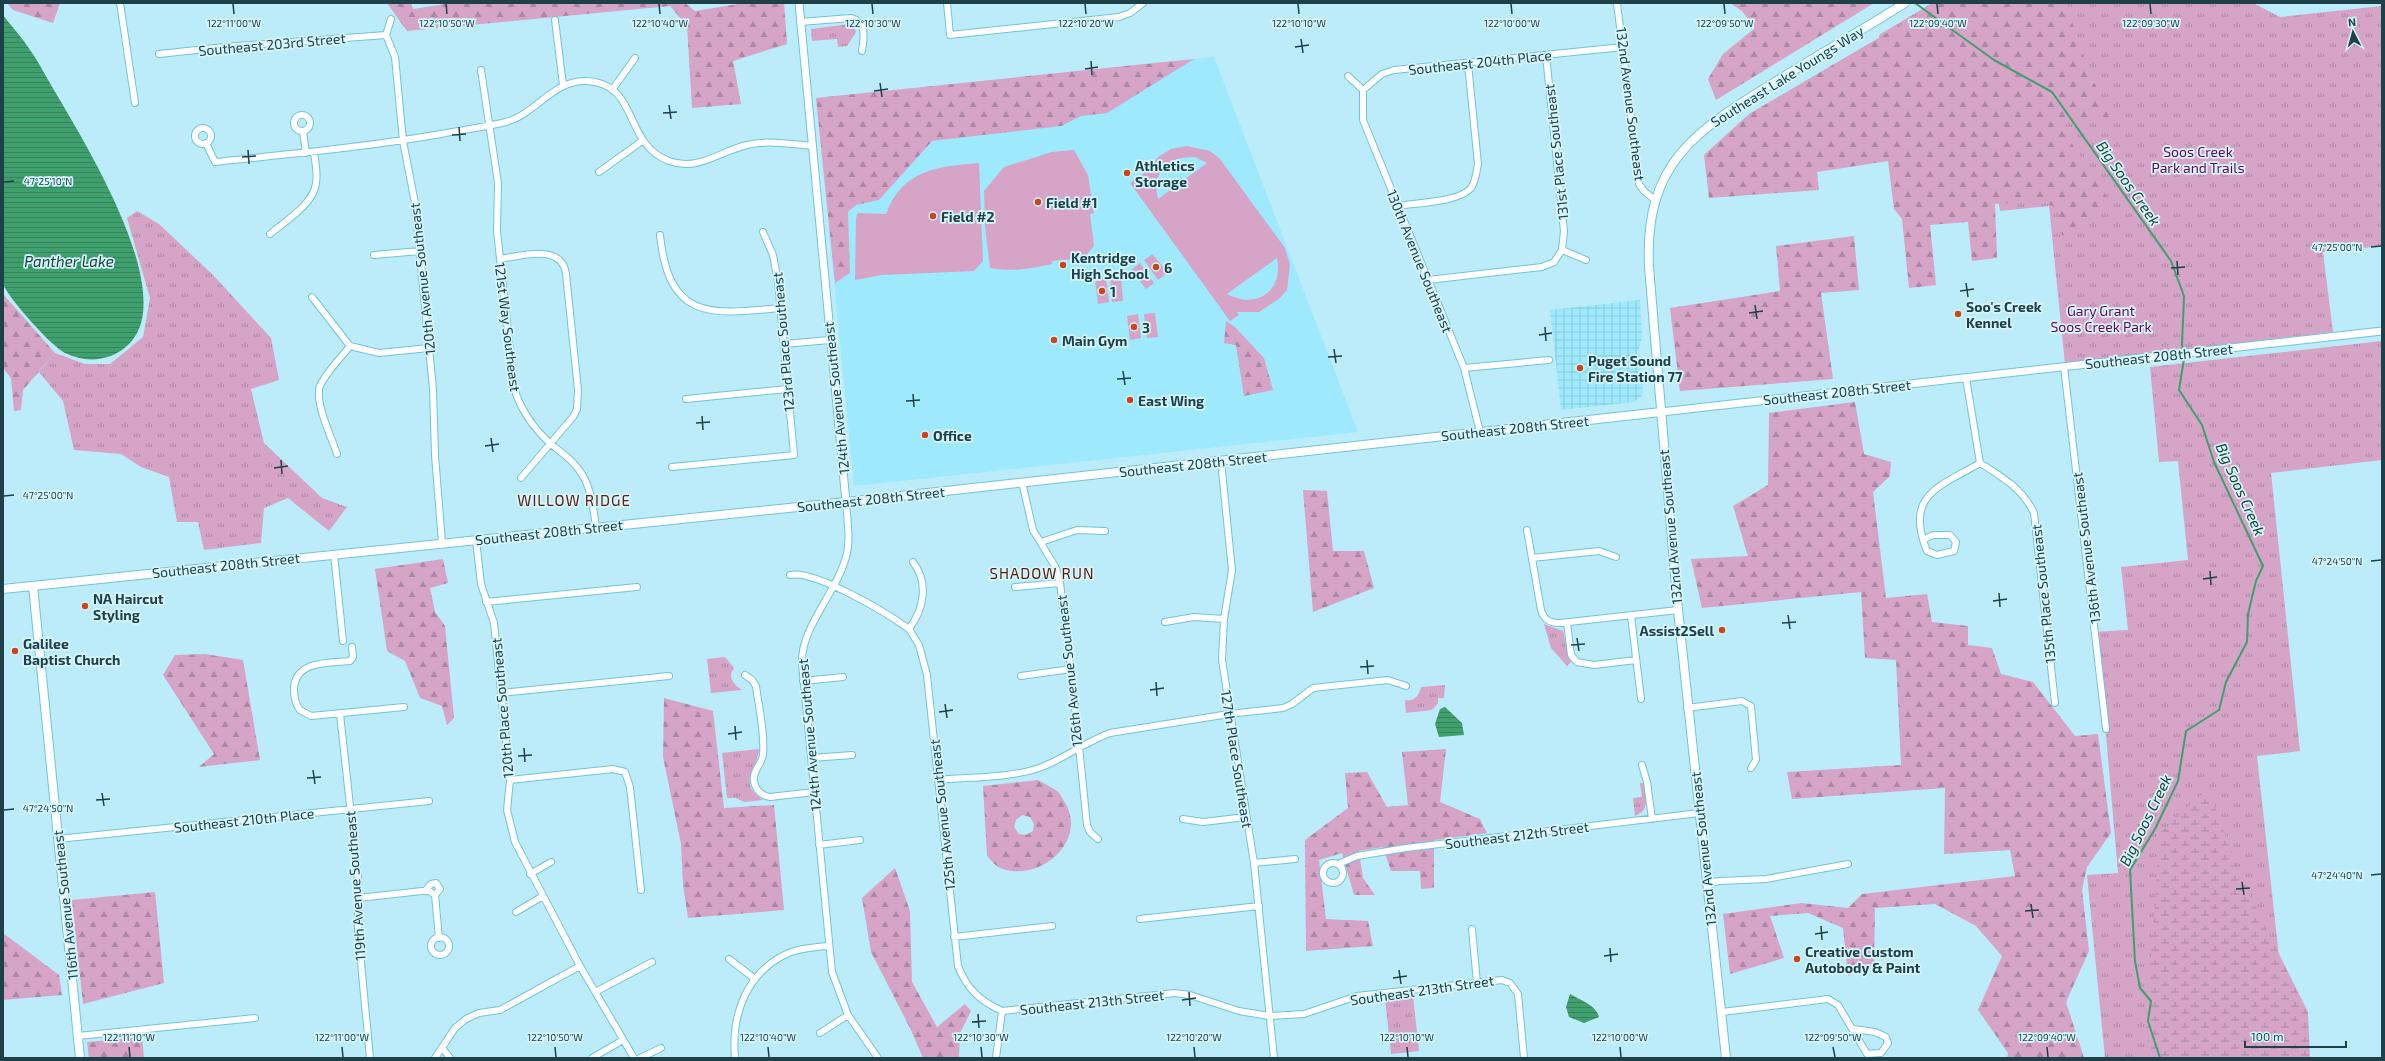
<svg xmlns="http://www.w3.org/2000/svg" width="2385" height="1061" viewBox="0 0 2385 1061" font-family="'Exo 2',sans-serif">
  <defs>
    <pattern id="industrial-grid" width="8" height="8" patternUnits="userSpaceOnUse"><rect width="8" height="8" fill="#9fe9fd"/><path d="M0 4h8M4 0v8" fill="none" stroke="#88c9da"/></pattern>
    <pattern id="grass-tufts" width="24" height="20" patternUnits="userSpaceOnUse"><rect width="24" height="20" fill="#d5a4c7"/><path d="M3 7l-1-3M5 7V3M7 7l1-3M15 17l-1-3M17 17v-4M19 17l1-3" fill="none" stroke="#ac87a4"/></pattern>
    <pattern id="forest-firs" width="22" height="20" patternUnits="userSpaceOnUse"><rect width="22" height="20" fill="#d5a4c7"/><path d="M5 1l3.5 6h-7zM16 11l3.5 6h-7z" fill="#ac87a4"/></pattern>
    <pattern id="wetland-marsh" width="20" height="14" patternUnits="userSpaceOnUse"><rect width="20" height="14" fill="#d5a4c7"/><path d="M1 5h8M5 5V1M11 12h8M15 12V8" fill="none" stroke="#ac87a4"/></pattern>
    <pattern id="water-rules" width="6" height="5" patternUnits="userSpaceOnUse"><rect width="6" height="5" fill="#40a06d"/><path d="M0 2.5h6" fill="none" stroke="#35845c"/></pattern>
  </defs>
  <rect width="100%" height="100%" fill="#bcecf9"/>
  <!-- built -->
  <path fill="#9fe9fd" d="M1214,57L1358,432L854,486L816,98Z"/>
  <!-- industrial -->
  <path fill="url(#industrial-grid)" d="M1640,300L1642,337L1639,349L1643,394L1641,397L1634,402L1561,410L1550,310Z"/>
  <!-- grass -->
  <path fill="url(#grass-tufts)" d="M1932,3H2253L2280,17L2382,6V246L2323,252L2333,332L2065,364L2049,206L2000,211L1989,112L1882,53L1879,35Z
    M849,24L854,26L856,32L847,46L838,47L837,39L812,41L811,29Z
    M137,211L159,224L213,275L271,338L279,380L251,389L264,443L322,498L347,507L329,531L288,498L264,508L261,543L204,550L198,522H177L169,477L141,467L121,454L74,450L63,401L39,372L55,353L85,364H110L143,337L150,298L127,218Z
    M2382,341V460L2271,473L2300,751L2257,756L2279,957L2199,1058H2105L2087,875L2118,873L2105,724L2093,632L2128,630L2121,567L2188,560L2178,461L2159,462L2150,367Z
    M1544,624L1563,631L1568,656L1571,662L1567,666L1551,648Z
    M725,657L734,668C727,677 734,685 742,690L711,693L707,659Z
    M1445,685L1444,698H1438V703L1432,710L1406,713L1405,700C1414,702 1419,696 1421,687Z
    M759,749C758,770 736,782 763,800L744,802L736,798H727L722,753Z
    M1640,783H1644C1646,798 1650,810 1635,816L1633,798L1642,797Z
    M1413,996L1419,1051L1391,1054L1385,999Z"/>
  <!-- forest -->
  <path fill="url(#forest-firs)" fill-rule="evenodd" d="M7,3H60L53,23L13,10Z
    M387,3H411L413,9L451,3H685L695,11L744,3H784L787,44L733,61L741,104L692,108L687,26L670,6L407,31Z
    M1730,3H1874L1716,100L1708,79L1723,54L1755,28L1742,11Z
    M1938,3H2066L2085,62L2109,117L2057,121L2111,203L2062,236L2059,209L2041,201L1995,204L1997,258L1972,261L1968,222L1930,225L1936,285L1909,288L1902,219L1894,209L1888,161L1817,172L1819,190L1709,198L1704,155L1749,114Z
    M1194,59L1107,113L1081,116L1061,126L932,141L879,200L856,205L848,212L850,273L835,283L816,98Z
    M1854,236L1859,290L1821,293L1833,379L1680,391L1670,308L1780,291L1776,246Z
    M3,294L55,353L23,390L21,410L14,411L11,378L3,368Z
    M1226,321L1235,327L1264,358L1273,390L1244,396L1236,345L1224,343Z
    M1855,402L1864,454L1891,462L1890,476L1873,492L1886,598L1927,594L1932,622L1968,626V645L1992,648L2001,674L2033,682L2075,736L2098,734L2111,833L2087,867L2082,890L2089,951L2066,1002L2084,1058H2007L2008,1053L1978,1010L2002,956L1976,926L1935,904L1875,908L1874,965L1848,976L1843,928L1808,913L1770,916L1784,958L1730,974L1723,914L1801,903L1848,908L1862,894L2015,876L2010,850L1944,854L1945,788L1792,799L1787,772L1901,765L1896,660L1865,658L1861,592L1702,608L1691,559L1748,556L1733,506L1768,485L1769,413Z
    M1303,490L1327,491L1333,551H1364L1374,588L1313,612Z
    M443,559L448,583L430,588L435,612L445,626L454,718L447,725L442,706L420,698L405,661L387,651L375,569Z
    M205,654L243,660L260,760L199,767L214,754L163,675L175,655Z
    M664,698L713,711L724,808L774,805L784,910L688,918L683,885L681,844L663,757Z
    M1446,749L1440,802L1480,819L1487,833L1434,840V888L1421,889L1420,871H1391L1383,847L1359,851L1363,878L1375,895H1354L1342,853L1319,860L1326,919L1368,921L1373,946L1306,951L1305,840L1348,808L1345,773L1367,772L1387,807L1408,805L1402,752Z
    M1038,780C1044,784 1052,787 1057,791C1060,793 1062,798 1064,801C1089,839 1042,882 1003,869C997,868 991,860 987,856L983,786ZM1022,815L1030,817L1034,824L1033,831L1026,835L1019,834L1014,827L1016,820Z
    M895,868L910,911L912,982L937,1027L965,1004L971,1011L960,1033L959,1058H923L910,1028L871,952L862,898Z
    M155,892L164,983L83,1004L72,900Z
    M3,933L59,975L62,995L3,1000Z
    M142,1037L144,1058H89L87,1042Z"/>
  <!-- wetland -->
  <path fill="url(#wetland-marsh)" d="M2208,789L2242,880L2308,1012L2310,1058H2150L2146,1024L2160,833Z"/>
  <!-- pitch -->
  <path fill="#d5a4c7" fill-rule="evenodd" d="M1187,146L1210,151L1220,159L1285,248L1290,265L1287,290L1279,299L1259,312H1237L1239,315L1230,321L1130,183L1147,171L1158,157L1171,149ZM1195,157L1207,163L1158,199C1152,172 1167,156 1195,157ZM1277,258C1284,291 1256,310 1227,294Z
    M1074,150L1088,175L1094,213L1090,214L1094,246L1084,258L1052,261V264C1030,269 1012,272 990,268L985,226L984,191L1004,167L1052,152Z
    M979,163L983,261L974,271L882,275L855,280L856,218L858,213L886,214C903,169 937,167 979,163Z
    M1153,254L1167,273L1158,280L1144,260Z
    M1140,263L1154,283L1146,289L1131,270Z
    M1121,277L1123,301L1112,302L1110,278Z
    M1106,278L1109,302L1098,304L1095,280Z
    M1155,313L1158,337L1147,338L1144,314Z
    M1138,314L1141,338L1130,340L1127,316Z
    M1409,1034L1410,1045L1395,1046L1394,1035Z"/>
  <!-- water -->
  <path fill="url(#water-rules)" d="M3,15C11,26 21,36 28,47C39,62 47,79 57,95C88,148 150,251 143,313C139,352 99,370 65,353C51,346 9,299 3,284C0,275 3,236 3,224C3,155 3,85 3,15Z
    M1445,707L1462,723L1464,735L1439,737L1435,724L1440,709Z
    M1570,994C1580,1000 1596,1005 1599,1017L1584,1023L1569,1017L1566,1007Z"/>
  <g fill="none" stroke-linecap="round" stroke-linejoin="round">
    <!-- stream -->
    <path stroke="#40a06d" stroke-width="2" d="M1915,3L1994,60L2052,92L2171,261L2184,296L2182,344L2184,359L2179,390L2202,425L2214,462L2263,566L2256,581L2248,614L2247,642L2226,682L2219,710L2186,731L2178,781L2155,829L2130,870L2135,961L2140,988L2151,1001L2148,1021L2160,1058"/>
    <!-- minor casing -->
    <g stroke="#70c4da" stroke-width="8">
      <path id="minor" d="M120,3L135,103
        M947,3L950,35L1119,17L1130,13L1143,3
        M1617,3L1639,184L1644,191L1656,201
        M391,19L386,35L395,57L403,141L415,203L433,389L435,455L442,543
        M555,20L563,85
        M800,22L851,18C867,22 864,38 862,51
        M159,54L224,47L386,35
        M1546,55L1564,231L1562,250
        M481,70L498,183L497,231L514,388C521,411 533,428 551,444C559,451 569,457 576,466C591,483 593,506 596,527
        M1348,76L1363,90
        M612,90L635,58
        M1363,90V120L1464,368L1480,432
        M1363,90L1382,74L1394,70L1623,47
        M294 123a8 8 0 1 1 16 0a8 8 0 1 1-16 0Z
        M195 136a8 8 0 1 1 16 0a8 8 0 1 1-16 0Z
        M303,131L306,153
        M206,143L215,162C290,154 366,147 441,134C462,130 485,127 506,122C536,114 553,80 586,81C640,83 622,143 669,161C698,172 720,151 747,145C769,140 791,144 813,146
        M599,172L642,141
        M1398,206C1415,203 1460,202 1471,188C1476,181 1476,173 1478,164L1468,64
        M270,234C285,221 314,204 316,183C318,173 315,162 314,152
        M660,235C669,320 709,315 780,308
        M374,255L420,251
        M500,259C521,256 562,243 566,274L578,390L577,409L573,417L521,478
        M1428,280L1542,267L1554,262L1562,250L1586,260
        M312,297L350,346L379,353L429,348
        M784,344L830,340
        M2064,367L2106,729
        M1464,368L1549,360
        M1966,378L1980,463
        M686,399L787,389
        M337,454C332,438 314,402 320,386C326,372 341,358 350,346
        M1221,461L1232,570L1224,619L1222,660L1254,863L1274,1058
        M1980,463C2002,477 2022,488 2034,513L2055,703
        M672,467L794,455L778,282L773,255L763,232
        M1022,482L1033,530L1056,568L1060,583L1073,687L1087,825L1090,832L1098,839
        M846,502C847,519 851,540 846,557C837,592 800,628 802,664L832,972L848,1015L878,1058
        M1527,530L1541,610C1544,620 1550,623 1560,623L1678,610
        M476,540L481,584L494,623L510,780L507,810L515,842L580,966L634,1058
        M1923,540L1933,535H1950L1956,542L1954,551L1937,555L1927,551C1904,495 1939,487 1980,463
        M1041,542L1077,530L1105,531
        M334,554L343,641
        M1532,558L1599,551L1616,557
        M913,562C929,583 924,609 909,629L919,645L927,675L958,966C967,989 980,1001 1002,1011L996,1058
        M790,575C814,569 887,613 909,629
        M1015,587L1060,583
        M486,602L637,587
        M1631,616L1641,699
        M1165,622L1194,617L1224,619
        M1567,623L1571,655L1577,662L1594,665L1636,660
        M352,647L353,657L350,661C329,663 295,660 294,689C294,697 295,704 300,710L311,716L404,707
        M745,675L752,680L756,686C759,709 765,733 763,755C762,764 752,771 754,781C755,790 762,796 770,797L814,792
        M1021,676L1071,669
        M803,681L843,677
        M501,693L669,676
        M1687,708L1742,701L1751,706L1756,760L1751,768
        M340,714L358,879V931L370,1058
        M811,758L852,755
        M1642,765L1647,782L1652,819
        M510,780L613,769L625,772L630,787L641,890
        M938,780C969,777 1010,778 1039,768C1064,759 1085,742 1110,733L1229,714L1283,708L1292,704L1313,688L1388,680L1406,686
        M1183,819L1203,822L1246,817
        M58,839L429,801
        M819,845L860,840
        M1323 873a10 10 0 1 1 20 0a10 10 0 1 1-20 0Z
        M1254,863L1295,859
        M1338,864L1357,856L1406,848L1699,813
        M530,874L551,862
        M1706,883L1720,881L1766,879L1848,864
        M425,891L431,884L436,883L440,889L435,895
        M435,895L439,938
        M358,898L422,891H429L435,895
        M516,912L543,896
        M1140,919L1259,906
        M1472,929L1477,983
        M954,937L1052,926
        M431 946a9 9 0 1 1 18 0a9 9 0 1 1-18 0Z
        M729,959L755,979
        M597,991L652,962
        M1002,1011L1175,993L1190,995L1239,1011L1269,1016L1304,1014L1357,996L1502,980L1510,983L1518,994L1524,1058
        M1722,1012L1828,999L1838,1005L1867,1054L1881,1053L1888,1043L1886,1037L1875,1032L1854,1029
        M820,1033L848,1015
        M78,1036L255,1018
        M443,1049L450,1058
        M435,1058L455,1028L466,1019L479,1013L500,1010L580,966
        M592,1058L623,1040
        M640,1058L661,1048
        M735,1058C731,1014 747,970 791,952C803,948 816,947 828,946"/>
    </g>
    <!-- tertiary casing -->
    <g stroke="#70c4da" stroke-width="9">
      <path id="tertiary" d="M799,3L846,502
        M1661,412L2382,331"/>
    </g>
    <!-- secondary casing -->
    <g stroke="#70c4da" stroke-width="10">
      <path id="secondary" d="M33,586L80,1058
        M3,589L846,502L1661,412
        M1726,1058L1678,610L1649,267C1644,163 1695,131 1775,82C1818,55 1862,30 1905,3"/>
    </g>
    <!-- minor -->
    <use href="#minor" stroke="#fff" stroke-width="6"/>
    <!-- tertiary -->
    <use href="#tertiary" stroke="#fff" stroke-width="7"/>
    <!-- secondary -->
    <use href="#secondary" stroke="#fff" stroke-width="8"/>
  </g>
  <!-- ticks -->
  <path fill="none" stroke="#1d4049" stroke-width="1.5" d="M233,4L234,14M446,4L447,14M659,4L660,14M872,4L873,14M1085,4L1086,14M1298,4L1299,14M1511,4L1512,14M1724,4L1725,14M1937,4L1938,14M2150,4L2151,14M1301,39L1303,53M1295,47L1309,45M1091,61L1092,75M1085,69L1098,67M880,83L882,97M874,91L888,89M669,105L671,119M663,113L677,112M459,127L460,141M452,135L466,134M248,150L249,164M242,157L256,156M4,182L14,181M2371,247L2381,246M2177,261L2178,275M2171,268L2185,267M1966,283L1968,297M1960,291L1974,289M1755,305L1757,319M1749,313L1763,311M1545,327L1546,341M1539,335L1552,333M1334,349L1336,363M1328,357L1342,356M1123,371L1125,385M1117,379L1131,378M913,394L914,407M906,401L920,400M702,416L703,430M696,423L710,422M491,438L493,452M485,446L499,444M281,460L282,474M274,468L288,466M4,496L14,495M2371,561L2381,560M2210,571L2211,585M2203,579L2217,577M1999,593L2000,607M1993,601L2007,599M1788,615L1790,629M1782,623L1796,622M1577,638L1579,651M1571,645L1585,644M1367,660L1368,674M1360,667L1374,666M1156,682L1157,696M1150,690L1164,688M945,704L947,718M939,712L953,710M735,726L736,740M728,734L742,732M524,748L525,762M518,756L532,755M313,770L315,784M307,778L321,777M102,793L104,806M96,800L110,799M4,810L14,809M2371,875L2381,874M2242,882L2244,895M2236,889L2250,888M2031,904L2033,918M2025,911L2039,910M1821,926L1822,940M1815,934L1828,932M1610,948L1611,962M1604,956L1618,954M1399,970L1401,984M1393,978L1407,976M1189,992L1190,1006M1182,1000L1196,998M978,1014L979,1028M972,1022L986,1021M129,1047L130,1057M342,1047L343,1057M555,1047L556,1057M768,1047L769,1057M981,1047L982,1057M1194,1047L1195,1057M1407,1047L1408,1057M1620,1047L1621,1057M1833,1047L1835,1057M2047,1047L2048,1057"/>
  <!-- markers -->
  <g fill="#cd4517" stroke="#d6f6ff" stroke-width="1.5">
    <circle cx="1127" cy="173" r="4"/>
    <circle cx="1038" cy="202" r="4"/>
    <circle cx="933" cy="216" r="4"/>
    <circle cx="1063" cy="265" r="4"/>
    <circle cx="1156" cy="267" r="4"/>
    <circle cx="1102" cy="291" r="4"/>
    <circle cx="1958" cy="314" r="4"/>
    <circle cx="1134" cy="327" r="4"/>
    <circle cx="1054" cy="340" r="4"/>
    <circle cx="1580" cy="368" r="4"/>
    <circle cx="1130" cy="400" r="4"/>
    <circle cx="925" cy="435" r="4"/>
    <circle cx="85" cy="606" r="4"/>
    <circle cx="1722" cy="630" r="4"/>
    <circle cx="15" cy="651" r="4"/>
    <circle cx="1797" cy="959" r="4"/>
  </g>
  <g text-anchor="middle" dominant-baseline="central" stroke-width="3.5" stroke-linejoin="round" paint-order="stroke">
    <!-- street labels -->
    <g font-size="14" fill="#1d4049" stroke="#d6f6ff">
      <text transform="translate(272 44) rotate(-5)">Southeast 203rd Street</text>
      <text transform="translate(1480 62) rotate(-6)">Southeast 204th Place</text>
      <text transform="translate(1787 76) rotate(-32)">Southeast Lake Youngs Way</text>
      <text transform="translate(1631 104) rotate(83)">132nd Avenue Southeast</text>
      <text transform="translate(1556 152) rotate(-96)">131st Place Southeast</text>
      <text transform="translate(1420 261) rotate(68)">130th Avenue Southeast</text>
      <text transform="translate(422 279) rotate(-96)">120th Avenue Southeast</text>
      <text transform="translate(508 327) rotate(83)">121st Way Southeast</text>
      <text transform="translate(783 342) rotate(-95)">123rd Place Southeast</text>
      <text transform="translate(2159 356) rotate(-6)">Southeast 208th Street</text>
      <text transform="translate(1837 392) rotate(-6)">Southeast 208th Street</text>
      <text transform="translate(836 398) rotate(-96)">124th Avenue Southeast</text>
      <text transform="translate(1515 428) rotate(-6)">Southeast 208th Street</text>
      <text transform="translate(1193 464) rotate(-6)">Southeast 208th Street</text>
      <text transform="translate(871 499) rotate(-6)">Southeast 208th Street</text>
      <text transform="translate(1670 527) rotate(-95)">132nd Avenue Southeast</text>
      <text transform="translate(549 532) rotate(-6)">Southeast 208th Street</text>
      <text transform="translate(2086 548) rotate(-97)">136th Avenue Southeast</text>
      <text transform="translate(226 565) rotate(-6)">Southeast 208th Street</text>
      <text transform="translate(2043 594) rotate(-96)">135th Place Southeast</text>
      <text transform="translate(1069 671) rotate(-96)">126th Avenue Southeast</text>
      <text transform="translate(502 708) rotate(-95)">120th Place Southeast</text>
      <text transform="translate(809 735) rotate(-95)">124th Avenue Southeast</text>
      <text transform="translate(1237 759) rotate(81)">127th Place Southeast</text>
      <text transform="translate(942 815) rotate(-96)">125th Avenue Southeast</text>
      <text transform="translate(244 820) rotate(-6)">Southeast 210th Place</text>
      <text transform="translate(1517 835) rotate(-7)">Southeast 212th Street</text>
      <text transform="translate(1703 849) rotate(-96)">132nd Avenue Southeast</text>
      <text transform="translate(355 886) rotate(-94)">119th Avenue Southeast</text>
      <text transform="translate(65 905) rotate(-96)">116th Avenue Southeast</text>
      <text transform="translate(1422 990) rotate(-8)">Southeast 213th Street</text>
      <text transform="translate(1092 1002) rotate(-6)">Southeast 213th Street</text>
    </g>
    <!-- park labels -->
    <g font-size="14" fill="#650455" stroke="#d6f6ff">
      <text x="2198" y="151">Soos Creek<tspan x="2198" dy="16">Park and Trails</tspan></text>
      <text x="2101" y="310">Gary Grant<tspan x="2101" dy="16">Soos Creek Park</tspan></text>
    </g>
    <!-- poi labels -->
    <g font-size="14" font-weight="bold" fill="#1d4049" stroke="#d6f6ff" text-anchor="start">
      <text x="1135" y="165">Athletics<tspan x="1135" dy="16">Storage</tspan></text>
      <text x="1046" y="202">Field #1</text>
      <text x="941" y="216">Field #2</text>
      <text x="1071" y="257">Kentridge<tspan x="1071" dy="16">High School</tspan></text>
      <text x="1164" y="267">6</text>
      <text x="1110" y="291">1</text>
      <text x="1966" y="306">Soo's Creek<tspan x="1966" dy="16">Kennel</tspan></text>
      <text x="1142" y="327">3</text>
      <text x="1062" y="340">Main Gym</text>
      <text x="1588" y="360">Puget Sound<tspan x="1588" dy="16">Fire Station 77</tspan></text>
      <text x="1138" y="400">East Wing</text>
      <text x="933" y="435">Office</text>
      <text x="93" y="598">NA Haircut<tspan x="93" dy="16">Styling</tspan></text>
      <text x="1714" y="630" text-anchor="end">Assist2Sell</text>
      <text x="23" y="643">Galilee<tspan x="23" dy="16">Baptist Church</tspan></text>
      <text x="1805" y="951">Creative Custom<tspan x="1805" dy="16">Autobody &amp; Paint</tspan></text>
    </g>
    <!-- water labels -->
    <g font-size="15" font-style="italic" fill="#1c432d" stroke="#d6f6ff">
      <text transform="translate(2129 183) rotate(55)">Big Soos Creek</text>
      <text x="69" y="261">Panther Lake</text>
      <text transform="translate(2241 489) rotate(66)">Big Soos Creek</text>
      <text transform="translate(2145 820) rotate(-64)">Big Soos Creek</text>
    </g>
    <!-- neighbourhood labels -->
    <g font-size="15" letter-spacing="1" fill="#5e1d08" stroke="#d6f6ff">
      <text x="574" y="500">WILLOW RIDGE</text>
      <text x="1042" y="573">SHADOW RUN</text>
    </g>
  </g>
  <g font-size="10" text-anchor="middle" fill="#1d4049" stroke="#d6f6ff" stroke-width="3.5" stroke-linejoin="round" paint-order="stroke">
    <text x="234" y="27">122°11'00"W</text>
    <text x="447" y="27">122°10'50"W</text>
    <text x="660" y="27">122°10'40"W</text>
    <text x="873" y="27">122°10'30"W</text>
    <text x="1086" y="27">122°10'20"W</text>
    <text x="1299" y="27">122°10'10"W</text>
    <text x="1512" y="27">122°10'00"W</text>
    <text x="1725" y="27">122°09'50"W</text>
    <text x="1938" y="27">122°09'40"W</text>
    <text x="2151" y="27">122°09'30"W</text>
    <text x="48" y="185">47°25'10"N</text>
    <text x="2337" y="251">47°25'00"N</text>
    <text x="48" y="499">47°25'00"N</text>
    <text x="2337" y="565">47°24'50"N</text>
    <text x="48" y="812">47°24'50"N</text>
    <text x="2337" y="879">47°24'40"N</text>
    <text x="129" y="1041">122°11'10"W</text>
    <text x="342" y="1041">122°11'00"W</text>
    <text x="555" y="1041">122°10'50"W</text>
    <text x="768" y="1041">122°10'40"W</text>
    <text x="981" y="1041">122°10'30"W</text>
    <text x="1194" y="1041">122°10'20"W</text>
    <text x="1407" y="1041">122°10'10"W</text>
    <text x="1620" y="1041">122°10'00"W</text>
    <text x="1833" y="1041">122°09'50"W</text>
    <text x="2047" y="1041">122°09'40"W</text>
  </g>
  <!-- border -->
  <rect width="2385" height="1061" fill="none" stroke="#1d4049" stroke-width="8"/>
  <!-- north arrow -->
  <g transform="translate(2353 32) rotate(354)" stroke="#d6f6ff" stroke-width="3" paint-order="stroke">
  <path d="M0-3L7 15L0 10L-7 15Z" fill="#1d4049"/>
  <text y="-6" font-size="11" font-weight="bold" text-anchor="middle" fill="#1d4049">N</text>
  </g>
  <!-- scale -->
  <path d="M2245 1041v6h101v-6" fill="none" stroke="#1d4049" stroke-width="2"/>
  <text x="2251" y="1041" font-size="12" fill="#1d4049" stroke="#d6f6ff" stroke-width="3" paint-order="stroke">100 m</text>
</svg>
